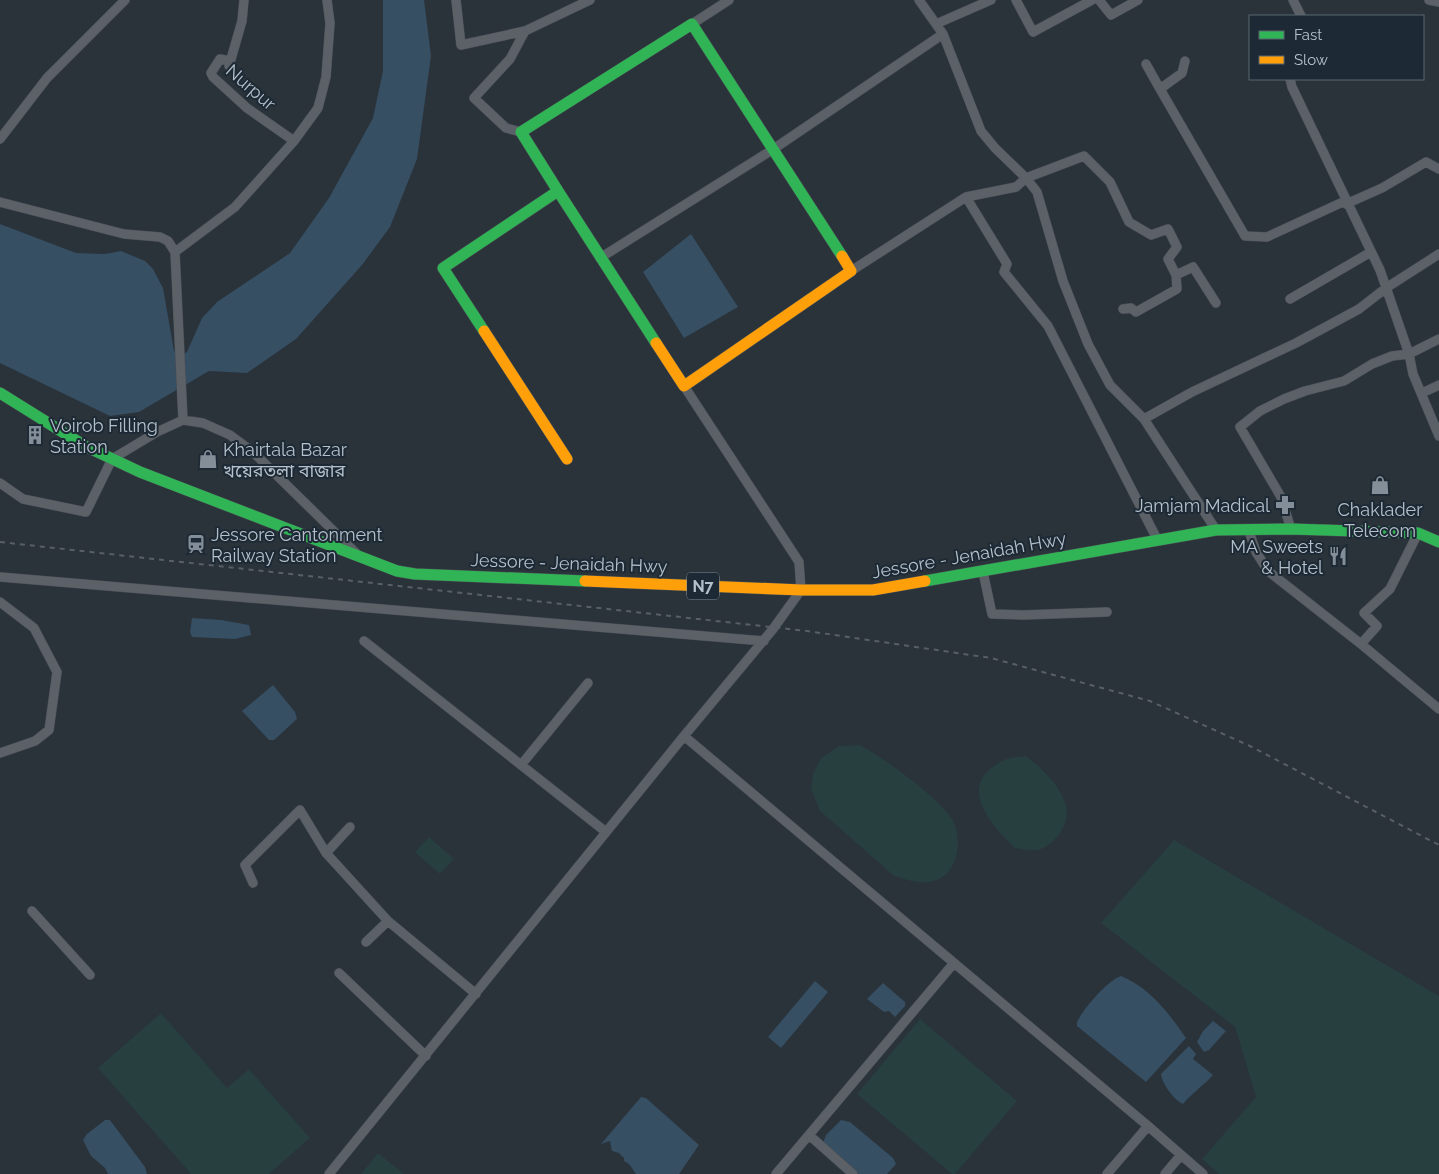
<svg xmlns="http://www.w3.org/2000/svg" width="1439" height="1174" viewBox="0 0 1439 1174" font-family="Raleway,'Noto Sans Bengali',sans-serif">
  <rect width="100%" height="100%" fill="#2a323a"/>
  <!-- green -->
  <path fill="#273f3f" d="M860,745C883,757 939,798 952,819C962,836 960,867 941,878C926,886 907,881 893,875L820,811L811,789L813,774L821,758L839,746Z
    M1026,756C1048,773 1081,804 1060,833C1055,840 1047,848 1038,850C1032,851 1022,849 1015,848C996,830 961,794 990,769C1002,759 1010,757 1026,756Z
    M429,837L454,859L440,874L415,852Z
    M1174,840L1439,996V1174H1219L1202,1159L1256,1097L1235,1027L1101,923Z
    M161,1013L227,1088L249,1069L310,1138L269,1174H191L98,1068Z
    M920,1019L1017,1101L955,1174H952L857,1094Z
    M378,1153L404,1174H361Z"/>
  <!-- water -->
  <path fill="#364f63" d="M383,0H424L431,56L417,159L390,227L362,265L296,339L247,373L209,371L139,412L110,416L0,363V224L76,253L105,254L121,251L145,261L153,269L163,288L174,351L183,355L187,352L202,318L217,302L290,253L329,198L373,118L383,71Z
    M691,234L738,307L684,338L643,272Z
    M192,618L221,620L249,625L251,635L235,639L192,637L190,632Z
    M273,685L295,712L297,719L274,740H269L242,711Z
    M1121,976C1151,989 1168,1012 1186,1038L1146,1082L1077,1026V1022C1083,1009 1108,980 1121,976Z
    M815,981L828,992L781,1048L768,1037Z
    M883,983L905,1002V1006L895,1017L889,1011L884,1012L867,999Z
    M1213,1021L1226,1031L1209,1050L1204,1052L1197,1042L1203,1031Z
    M1189,1046L1196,1054L1193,1059L1213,1075C1203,1086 1192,1093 1183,1104C1174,1100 1162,1084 1161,1074Z
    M641,1097L646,1098L699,1145L679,1174H636L629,1164L624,1161V1158L619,1153L612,1151L610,1141L601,1144Z
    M105,1120H110L145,1167L147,1174H108L105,1168L91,1156L83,1140L87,1134Z
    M841,1120L850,1122L893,1158L896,1164L887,1174H859L823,1143L826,1135Z"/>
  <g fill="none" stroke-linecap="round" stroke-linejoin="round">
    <!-- street casing -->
    <g stroke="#484e54" stroke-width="10">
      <path id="street" d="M456,0L461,45L525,31
        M919,0L943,34L981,131L995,148L1026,178L1037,192L1063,281L1088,344L1110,385L1144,419L1216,530
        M1016,0L1033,32L1092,0
        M1099,0L1111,15L1138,0
        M1293,0L1301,16
        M1429,0L1439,2
        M692,24L729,0
        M936,24L991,0
        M230,61L220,59L211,73L213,77L247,108L294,141
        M1185,61L1182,73L1160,89L1245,236L1267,237L1345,201
        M1146,64L1160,89
        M229,66L242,21L244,0
        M1290,79L1292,87L1380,270L1409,354L1413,374L1439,436
        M521,132L506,128L474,98L510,59L525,31L590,0
        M0,139L47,78L125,0
        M966,197L1016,187L1026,178L1084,156L1110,182L1129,222L1151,235L1168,229L1177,247L1168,259L1176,275L1193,267L1216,303
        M0,202L124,234L160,237L168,241L175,252L183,420
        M1346,204L1382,188L1426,162L1439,169
        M175,252L235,207L294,141L318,108L326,77L330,23L327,0
        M600,258L772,150L943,34
        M851,271L966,197L1007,264L1004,272L1048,326L1157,539
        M1290,299L1371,252
        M1123,309L1131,308L1136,312L1177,289L1176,275
        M1422,393L1439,385
        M1144,419L1192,392L1296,343L1359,309L1386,288L1439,254
        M0,483L23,499L86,512L112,459L157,432L183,420L203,423L230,435L253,452L356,553
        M1291,529L1281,497L1240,427L1260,411L1284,399L1305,391L1344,381L1372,364L1392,356L1409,354L1439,339
        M1249,531L1256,552L1268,571L1361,644L1439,709
        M983,572L992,614L1023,615L1107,612
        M0,577L764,641
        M0,602L34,628L57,672L49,730L35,741L0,753
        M364,641L606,832
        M1361,644L1377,626L1364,613L1390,589L1418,533
        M684,736L1148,1126L1107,1174
        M521,765L588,683
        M326,853L350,827
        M253,883L245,865L300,810L326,853L388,921L366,942
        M32,911L90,975
        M388,921L476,994
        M339,973L426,1056
        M1148,1126L1203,1174
        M809,1135L853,1174
        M329,1174L684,736L773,629L801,590L799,562L684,386
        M776,1174L954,963
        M1165,1174L1181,1155"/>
    </g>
    <!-- fast casing -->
    <g stroke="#484e54" stroke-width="12">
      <path id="fast" d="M558,191L521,132L692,24L842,256
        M484,331L443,268L558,191L656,343
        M0,393L85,446L140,472L397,571L415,574L585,581
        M925,581L1216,530L1291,529L1418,533L1439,542"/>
    </g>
    <!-- slow casing -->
    <g stroke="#484e54" stroke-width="12">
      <path id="slow" d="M484,331L567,459
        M656,343L684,386L851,271L842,256
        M585,581L801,590H873L925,581"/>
    </g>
    <!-- street -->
    <use href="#street" stroke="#5b6167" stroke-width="9"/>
    <!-- fast -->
    <use href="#fast" stroke="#30b455" stroke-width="11"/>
    <!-- slow -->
    <use href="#slow" stroke="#ff9f0a" stroke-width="11"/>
    <!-- rail -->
    <path stroke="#595f66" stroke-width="2" stroke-dasharray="5 5" stroke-linecap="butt" d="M0,542L807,631L991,658L1150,701L1250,746L1439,845"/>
  </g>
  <!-- icons -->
  <defs>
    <g id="building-bare" transform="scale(1.5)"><path d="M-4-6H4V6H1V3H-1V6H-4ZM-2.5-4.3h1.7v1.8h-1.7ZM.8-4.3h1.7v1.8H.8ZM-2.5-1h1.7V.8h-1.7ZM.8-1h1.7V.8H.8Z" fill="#848e98" stroke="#1d2a35" stroke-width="2.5" paint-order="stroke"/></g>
    <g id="shop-bare" transform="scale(1.5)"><path d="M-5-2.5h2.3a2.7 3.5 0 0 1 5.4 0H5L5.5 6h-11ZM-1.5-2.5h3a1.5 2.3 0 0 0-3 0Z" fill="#848e98" stroke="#1d2a35" stroke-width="2.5" paint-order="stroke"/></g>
    <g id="pharmacy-bare" transform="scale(1.5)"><path d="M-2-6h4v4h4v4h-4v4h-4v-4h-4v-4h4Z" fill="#848e98" stroke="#1d2a35" stroke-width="2.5" paint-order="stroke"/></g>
    <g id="station-bare" transform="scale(1.5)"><path d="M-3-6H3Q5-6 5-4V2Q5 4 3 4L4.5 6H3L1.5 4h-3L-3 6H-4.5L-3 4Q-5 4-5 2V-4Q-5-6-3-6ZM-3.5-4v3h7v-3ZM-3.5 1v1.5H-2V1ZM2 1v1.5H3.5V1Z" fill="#848e98" stroke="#1d2a35" stroke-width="2.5" paint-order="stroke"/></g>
    <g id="restaurant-bare" transform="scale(1.5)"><path d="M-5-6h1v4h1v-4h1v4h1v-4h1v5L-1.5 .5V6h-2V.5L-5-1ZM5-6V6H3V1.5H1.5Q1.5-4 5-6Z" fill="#848e98" stroke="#1d2a35" stroke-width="2.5" paint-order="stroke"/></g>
  </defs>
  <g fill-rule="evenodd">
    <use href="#building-bare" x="35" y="435"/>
    <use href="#shop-bare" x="208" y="459"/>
    <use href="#shop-bare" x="1380" y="485"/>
    <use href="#pharmacy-bare" x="1285" y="505"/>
    <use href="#station-bare" x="196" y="544"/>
    <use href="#restaurant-bare" x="1338" y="556"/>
  </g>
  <g text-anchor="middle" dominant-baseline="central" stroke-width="4" stroke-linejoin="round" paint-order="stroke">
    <!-- shield labels -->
    <rect fill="#1d2a35" stroke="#87939d" stroke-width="1" x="687" y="572.5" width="32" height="27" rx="4"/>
    <g font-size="16" font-weight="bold" fill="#b4c0ca">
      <text x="703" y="586">N7</text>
    </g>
    <!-- street labels -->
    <g font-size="18" fill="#b4c0ca" stroke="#1d2a35">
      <text transform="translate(251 87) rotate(41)">Nurpur</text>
      <text transform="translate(969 555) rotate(-10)">Jessore - Jenaidah Hwy</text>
      <text transform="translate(569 563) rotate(2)">Jessore - Jenaidah Hwy</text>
    </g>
    <!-- poi labels -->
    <g font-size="18" fill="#b4c0ca" stroke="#1d2a35" text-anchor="start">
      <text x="50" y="425">Voirob Filling<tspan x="50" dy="21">Station</tspan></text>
      <text x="223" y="449">Khairtala Bazar<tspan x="223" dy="21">খয়েরতলা বাজার</tspan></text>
      <text x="1270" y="505" text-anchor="end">Jamjam Madical</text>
      <text x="1380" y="509" text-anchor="middle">Chaklader<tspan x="1380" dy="21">Telecom</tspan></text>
      <text x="211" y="534">Jessore Cantonment<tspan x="211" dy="21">Railway Station</tspan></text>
      <text x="1323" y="546" text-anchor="end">MA Sweets<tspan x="1323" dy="21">&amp; Hotel</tspan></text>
    </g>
  </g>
  <!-- legend -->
  <rect x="1249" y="15" width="175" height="65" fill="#1d2a35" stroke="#596671"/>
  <rect x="1259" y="31" width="25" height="8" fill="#30b455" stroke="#596671"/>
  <text x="1294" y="40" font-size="15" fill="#b4c0ca">Fast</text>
  <rect x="1259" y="56" width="25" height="8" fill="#ff9f0a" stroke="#596671"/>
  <text x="1294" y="65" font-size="15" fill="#b4c0ca">Slow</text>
</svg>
